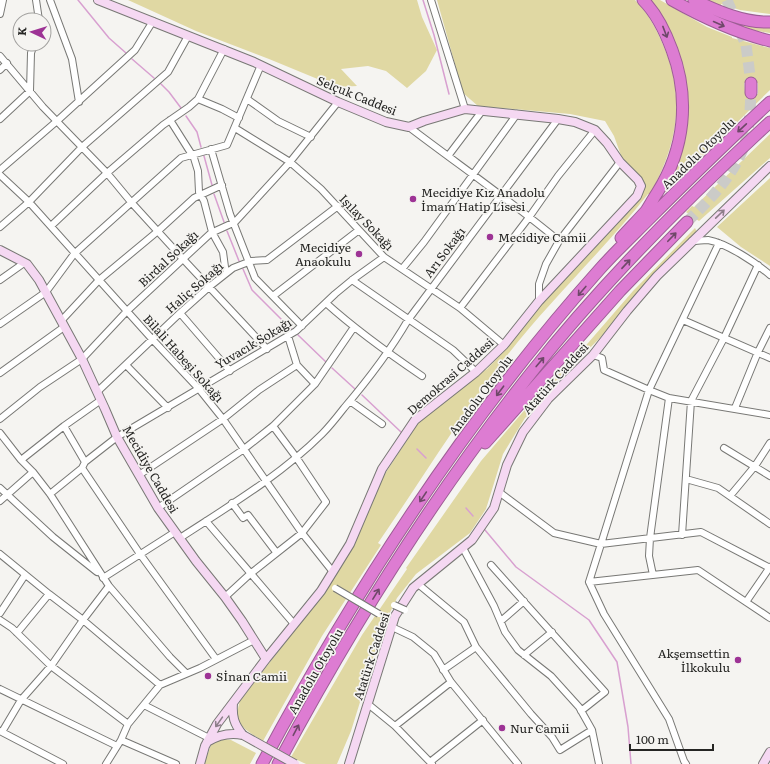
<svg xmlns="http://www.w3.org/2000/svg" width="770" height="764" viewBox="0 0 770 764" font-family="Literata,serif">
  <rect width="100%" height="100%" fill="#f5f4f1"/>
  <!-- green -->
  <path fill="#e0d8a3" fill-rule="evenodd" d="M128,0H417L422,17L437,50L426,71L407,88L386,71L368,66L341,69L357,86L337,87L269,59L196,31Z
    M437,0H635C648,13 657,30 664,47C686,99 677,146 650,194H648C603,251 549,301 505,358C459,418 420,482 378,543L381,545L322,636L263,741C246,730 232,725 240,701L328,587L381,480L418,423L462,386L487,369L506,349L530,317L595,242L644,190L643,182L623,161L614,136L605,121L570,114L478,106L463,93Z
    M649,0H660L707,27L732,37V38L770,48V90L666,192L664,190L686,82L683,64L675,44ZM744,83H758V94L745,93Z
    M708,0H770V14L740,10L721,4V6Z
    M724,20L743,25L770,28V33L757,31Z
    M770,134V158L699,221L686,212L692,206L694,207Z
    M770,178V266L741,247L717,227Z
    M695,228L697,232L661,270L598,340L563,374L545,399L525,418L503,454L486,509L470,533L416,574L397,598L384,625L351,731L337,764H306L291,757L362,635L407,569L406,568L481,461L522,413L588,343L633,291Z
    M224,739L231,740L256,753L250,764H204L211,745L218,740Z"/>
  <g fill="none" stroke-linecap="round" stroke-linejoin="round">
    <!-- stream -->
    <path stroke="#d8a0d0" stroke-width="1.5" d="M78,0L109,38L126,53
      M423,0L434,35L449,94
      M132,59L154,78
      M161,84L169,92L181,108
      M186,116L197,132L201,147
      M204,156L212,185
      M214,194L224,222
      M227,231L239,261
      M243,269L252,290L291,329
      M298,335L326,362
      M332,368L355,389
      M362,395L401,432
      M417,449L426,458
      M466,508L473,516
      M485,530L516,567L589,620L617,662L628,727L631,764"/>
    <!-- highway-tunnel -->
    <path stroke="#cbcbc8" stroke-width="11" stroke-dasharray="11 5.5" stroke-linecap="butt" d="M727,0L746,45L751,83
      M687,222C711,198 736,174 746,140C750,125 750,108 751,93"/>
    <!-- street casing -->
    <g stroke="#787875" stroke-width="8">
      <path id="street" d="M36,0L39,20
        M50,0L72,59L79,102
        M431,0L465,109
        M0,14L3,0
        M0,56L43,107L107,173L131,202L183,259L267,349
        M0,70L7,63
        M198,99L222,109L239,118
        M247,99L278,121L311,137
        M0,119L30,91L31,53L34,44
        M170,120L194,158L198,171L199,192L204,201L212,232L223,252L225,267L227,272
        M409,127C459,165 511,201 559,241
        M235,128L290,162L321,189L384,257L460,308L504,345
        M211,149L230,214L255,278L302,326
        M448,156L482,111
        M0,170L57,121L135,50L153,21
        M0,175L29,202L152,339L199,389L223,419L302,533L333,572
        M51,226L107,173L163,125L189,107L198,99L224,49
        M0,227L29,202L82,147L168,72L188,36
        M692,241C697,241 703,240 708,240C726,243 755,262 770,275
        M719,243L649,390L601,544L701,532L770,568
        M402,269L424,242L517,114
        M0,280L24,263
        M352,280L453,350L476,372
        M273,296L359,230
        M539,301V284L546,264L559,241L620,162
        M326,303C356,330 388,353 422,376
        M460,308L530,216L558,176L595,130
        M180,313L230,371
        M683,320L770,358
        M61,321L99,280L158,231L194,198L222,185
        M0,324L46,292L74,254L181,158L227,145L261,65
        M288,336L297,365L315,384
        M593,355L602,358L604,370L649,390L669,398L770,415
        M126,365L168,408
        M0,373L64,327
        M97,392L180,313L209,287L233,268L251,261L267,260L338,206
        M350,401L382,424
        M735,408L758,352L770,328
        M0,419L40,387L82,359L127,311L211,233L235,222L290,162L338,102
        M64,426L85,462
        M0,433L21,460L33,472L50,494L109,586L170,657L186,673
        M724,448L770,476
        M21,460L64,426L101,400
        M82,468L140,554L216,659
        M139,475L223,419L259,390L297,365
        M686,479L718,488L770,524
        M0,488L53,537L97,572
        M499,492L554,533L601,544L589,582L698,570L770,618
        M50,494L82,468L85,462L117,437L296,331L335,294L352,280L384,257
        M730,496L755,466L770,443
        M0,501L33,472
        M232,503L243,518L248,515L276,552
        M158,508L244,449L273,426L315,384L354,327
        M206,521L294,624
        M682,535L691,401L724,338L758,265
        M180,538C229,506 281,475 322,434C330,426 337,417 344,408C367,381 390,351 408,320L558,119
        M463,548L494,606L505,632L518,650L551,676L579,707L592,730L599,764
        M0,554L49,594L83,620L160,685
        M491,565L605,692L581,711
        M653,575L649,556L650,538L669,398
        M103,578L175,532
        M589,582L604,614L669,719L684,761L686,764
        M418,584L464,622L476,647L531,714L552,737L560,750L592,730
        M225,597L250,574L302,533L326,502L296,457L273,426
        M746,602L770,567
        M0,613L25,575
        M0,620L12,628L51,666L128,724
        M501,621L524,601
        M392,627L413,637L434,654L451,682L518,764
        M17,633L49,594
        M524,655L552,632
        M443,670L476,647
        M0,689L117,746
        M368,704L395,726L432,764
        M144,705L209,738
        M395,726L451,682
        M0,731L63,764
        M2,732L21,700L51,666L83,620L109,586
        M121,740L176,764
        M430,762L483,720
        M106,764L121,740L128,724L160,685L200,668L254,640"/>
    </g>
    <!-- secondary casing -->
    <g stroke="#787875" stroke-width="10">
      <path id="secondary" d="M98,0L254,62L338,102L386,122L409,127L424,121L465,109L558,119L575,122L595,130L607,143L620,162L638,180L641,186L637,196L539,301L504,345L476,372L415,420L382,469L350,544L321,591L266,659L217,724L205,746L200,764
        M0,250L27,264L39,280L82,359L105,409L117,437L158,508L196,561L225,597L242,621L266,659
        M233,703C232,717 234,724 243,735
        M207,742C218,735 229,732 243,735
        M349,764L395,616L413,588L472,540L494,508L507,465L523,432L548,399L593,355L627,311L657,276L770,166
        M763,764L770,752"/>
    </g>
    <!-- highway casing -->
    <g stroke="#9d5e95" stroke-width="13">
      <path id="highway" d="M672,0C704,18 734,32 770,41
        M694,0C717,11 744,23 770,22
        M751,93V83
        M621,238C629,229 638,220 646,211C650,205 653,199 657,193C685,149 690,98 672,50C665,31 657,14 643,0
        M485,443L620,291L687,222
        M262,764C356,588 466,419 599,270C614,253 632,236 649,219C689,179 729,140 770,102
        M278,764C351,627 434,495 531,373C603,282 685,200 770,122"/>
    </g>
    <!-- street -->
    <use href="#street" stroke="#fff" stroke-width="6"/>
    <!-- secondary -->
    <use href="#secondary" stroke="#f5d8f2" stroke-width="8"/>
    <!-- highway -->
    <use href="#highway" stroke="#dd7cd2" stroke-width="11"/>
    <!-- street-bridge casing -->
    <g stroke="#787875" stroke-width="8" stroke-linecap="butt">
      <path id="street-bridge" d="M335,588L379,614
        M394,605L405,610"/>
    </g>
    <!-- secondary-bridge casing -->
    <g stroke="#787875" stroke-width="10" stroke-linecap="butt">
      <path id="secondary-bridge" d="M243,735L295,764"/>
    </g>
    <!-- street-bridge -->
    <use href="#street-bridge" stroke="#fff" stroke-width="6"/>
    <!-- secondary-bridge -->
    <use href="#secondary-bridge" stroke="#f5d8f2" stroke-width="8"/>
  </g>
  <!-- one-way arrows -->
  <defs><path id="oneway-shaft" d="M-6 0H5M1.5-3L5.5 0L1.5 3" fill="none" stroke-width="1.6" stroke-linecap="round" stroke-linejoin="round"/></defs>
  <g stroke="#6f4869">
    <use href="#oneway-shaft" transform="translate(719 24) rotate(24)"/>
    <use href="#oneway-shaft" transform="translate(665 32) rotate(69)"/>
    <use href="#oneway-shaft" transform="translate(742 128) rotate(137)"/>
    <use href="#oneway-shaft" transform="translate(672 237) rotate(-46)"/>
    <use href="#oneway-shaft" transform="translate(626 264) rotate(-47)"/>
    <use href="#oneway-shaft" transform="translate(582 291) rotate(130)"/>
    <use href="#oneway-shaft" transform="translate(540 362) rotate(-50)"/>
    <use href="#oneway-shaft" transform="translate(500 391) rotate(127)"/>
    <use href="#oneway-shaft" transform="translate(423 497) rotate(124)"/>
    <use href="#oneway-shaft" transform="translate(376 594) rotate(-58)"/>
    <use href="#oneway-shaft" transform="translate(296 730) rotate(-62)"/>
  </g>
  <g stroke="#8d7e8a">
    <use href="#oneway-shaft" transform="translate(720 214) rotate(-44)"/>
    <use href="#oneway-shaft" transform="translate(219 722) rotate(125)"/>
  </g>
  <!-- markers -->
  <g fill="#9d3395" stroke="#f5f4f1" stroke-width="1.5">
    <circle cx="413" cy="199" r="4"/>
    <circle cx="490" cy="237" r="4"/>
    <circle cx="359" cy="254" r="4"/>
    <circle cx="738" cy="660" r="4"/>
    <circle cx="208" cy="676" r="4"/>
    <circle cx="502" cy="728" r="4"/>
  </g>
  <g text-anchor="middle" dominant-baseline="central" stroke-width="3.5" stroke-linejoin="round" paint-order="stroke">
    <!-- street labels -->
    <g font-size="12" fill="#252523" stroke="#f5f4f1">
      <text transform="translate(357 95) rotate(22)">Selçuk Caddesi</text>
      <text transform="translate(698 153) rotate(-44)">Anadolu Otoyolu</text>
      <text transform="translate(367 222) rotate(46)">Işılay Sokağı</text>
      <text transform="translate(444 252) rotate(-53)">Arı Sokağı</text>
      <text transform="translate(168 258) rotate(-43)">Birdal Sokağı</text>
      <text transform="translate(194 287) rotate(-41)">Haliç Sokağı</text>
      <text transform="translate(253 343) rotate(-31)">Yuvacık Sokağı</text>
      <text transform="translate(184 358) rotate(48)">Bilali Habeşi Sokağı</text>
      <text transform="translate(450 376) rotate(-41)">Demokrasi Caddesi</text>
      <text transform="translate(555 378) rotate(-48)">Atatürk Caddesi</text>
      <text transform="translate(480 395) rotate(-53)">Anadolu Otoyolu</text>
      <text transform="translate(151 469) rotate(60)">Mecidiye Caddesi</text>
      <text transform="translate(371 656) rotate(-72)">Atatürk Caddesi</text>
      <text transform="translate(315 671) rotate(-60)">Anadolu Otoyolu</text>
    </g>
    <!-- poi labels -->
    <g font-size="12" fill="#252523" stroke="#f5f4f1" text-anchor="start">
      <text x="421" y="192">Mecidiye Kız Anadolu<tspan x="421" dy="14">İmam Hatip Lisesi</tspan></text>
      <text x="498" y="237">Mecidiye Camii</text>
      <text x="351" y="247" text-anchor="end">Mecidiye<tspan x="351" dy="14">Anaokulu</tspan></text>
      <text x="730" y="653" text-anchor="end">Akşemsettin<tspan x="730" dy="14">İlkokulu</tspan></text>
      <text x="216" y="676">Sİnan Camii</text>
      <text x="510" y="728">Nur Camii</text>
    </g>
  </g>
  <!-- north arrow -->
  <g transform="translate(32 32) rotate(274)"><circle r="19" fill="#f5f4f1" stroke="#a2a19f"/>
  <path d="M0-3L7 15L0 10L-7 15Z" fill="#9d3395"/>
  <text y="-6" font-size="11" font-weight="bold" text-anchor="middle" fill="#252523">K</text>
  </g>
  <!-- scale -->
  <path d="M630 744v6h83v-6" fill="none" stroke="#252523" stroke-width="2"/>
  <text x="636" y="744" font-size="12" fill="#252523" stroke="#f5f4f1" stroke-width="3" paint-order="stroke">100 m</text>
</svg>
